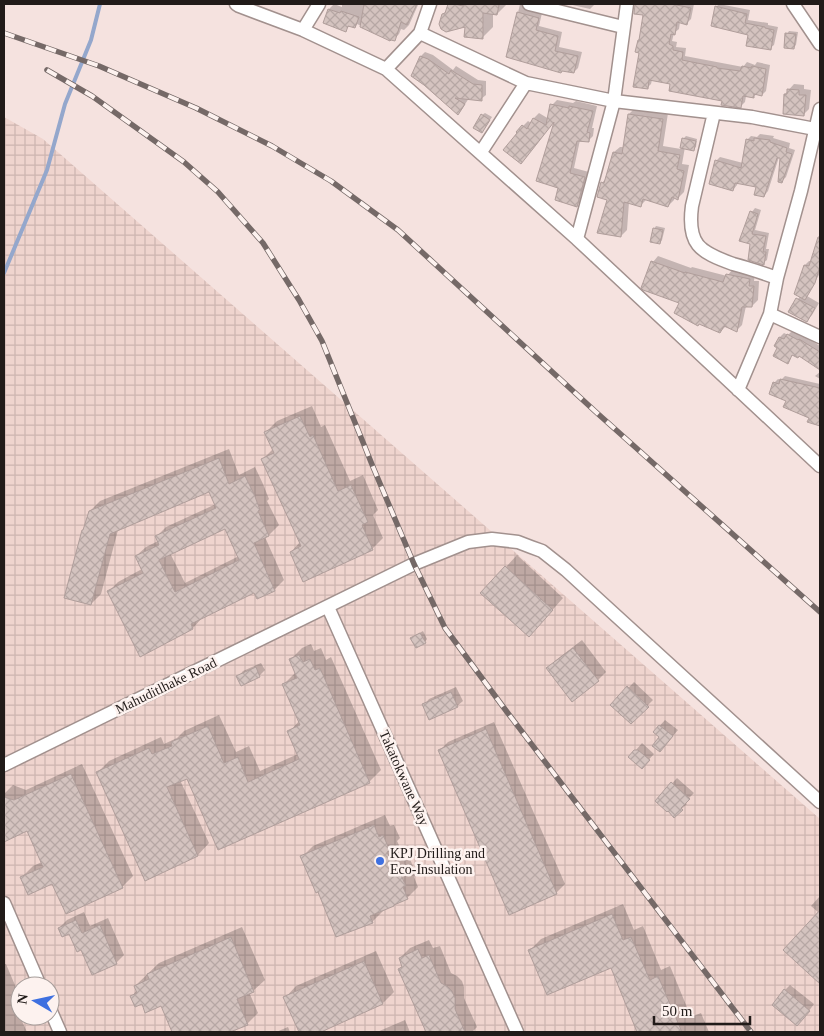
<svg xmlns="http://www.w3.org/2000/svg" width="824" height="1036" viewBox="0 0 824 1036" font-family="'Times New Roman',serif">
  <defs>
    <pattern id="industrial-grid" width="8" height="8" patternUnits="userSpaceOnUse" patternTransform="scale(1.25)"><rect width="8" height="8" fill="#efd4ce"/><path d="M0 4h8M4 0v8" fill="none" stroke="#cdb5b0"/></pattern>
    <pattern id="building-cross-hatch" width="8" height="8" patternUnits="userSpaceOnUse" patternTransform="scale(1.25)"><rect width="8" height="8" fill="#d4c3bf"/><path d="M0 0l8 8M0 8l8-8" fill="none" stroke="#b6a7a4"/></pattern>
  </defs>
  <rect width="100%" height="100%" fill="#f5e2df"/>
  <!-- industrial -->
  <path fill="url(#industrial-grid)" fill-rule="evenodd" d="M4,117L43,139L820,819V1032H4ZM20,986H50V1016H20Z"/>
  <!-- shadow -->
  <path fill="#0003" fill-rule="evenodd" d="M334,4L342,7V4H386L384,9L403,18L407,4H421L420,5H418L409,25L404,30L401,29L399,34L394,39H390L357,24L355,27L351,25L345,30L325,22L329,9Z
    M451,4H507L497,14L493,13V27L482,38L466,26L443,14L447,11Z
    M520,4H527L542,13L539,26L562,32L559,47L582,52L578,68L574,72L508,57Z
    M568,4H595L590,9Z
    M636,4H694L691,19L687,23L680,22L679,29L674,33L672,41L677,42L676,47L686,48L685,56L743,67L747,62L755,65L757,62L770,65L766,91L762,95L757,94L753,97L746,96L745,102L741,106L672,84L652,80L651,84L647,88L641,52V39L645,14L635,13Z
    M719,4L750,10L748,20L768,23V25L778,27L774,45L770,48L749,34L716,7Z
    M789,31L798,32L796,45L794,47L787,34Z
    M425,52L433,55L453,70L456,66L478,80L486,81V95L481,99L469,98L462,109L412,75L421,56Z
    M794,84L804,85V89L811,90L809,109L804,114L785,94Z
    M557,100L573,103L576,101L597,106L592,128H594L593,136L588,141L580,140L574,168L589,172L582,200L577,205L559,187L556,119L526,157L523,126L528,121L531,123L534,118L539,113L549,119L552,105Z
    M635,108L668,113L663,146L681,149L683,139L686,136L697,139L696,147L693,149L685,147L682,164L689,165L684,192L678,198L675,197L674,200L668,206L646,200L641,205L629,202L627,230L621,236L602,183L607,177L614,152L620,147H624L629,114Z
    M485,113L492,117L484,129L482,115Z
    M760,134L774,136L773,138L790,143L789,148L795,150L786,177L782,181L781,157H779L768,191L764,196L757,186L738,182L737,185L733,190L716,161L720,157L743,163L747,140L751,136L757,137Z
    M755,208L761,210L755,230L769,233L766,249H769L767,260L763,263L752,244V212Z
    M656,226L665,228L662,240L660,243L654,229Z
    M820,235V273L807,296L819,303L812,315L807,320L790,311L800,296L805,265L809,261H812Z
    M658,256L691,268L692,267L727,276L733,269L755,274L754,281H759L758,300L752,306H746L742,325L737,330L726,326L720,332L680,302L643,288L653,262Z
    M792,331L803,337L804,336L820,346V368L800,355L793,354L787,362L779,347L780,337L784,333L788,335Z
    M820,372V379L815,376Z
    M785,376L820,384V425L809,422L810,418L787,400L774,383L778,379L781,380Z
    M312,406L321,427L325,425L350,481L363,475L378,510L373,515L383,538L372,549L291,552L300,542L263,459L273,449L266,432L277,421Z
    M229,449L239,475L255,467L263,484L269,499L267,501L279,525L269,535L265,537L284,580L274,590L255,592L202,618L193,628L108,592L118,582L142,569L136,556L146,547L158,541L156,537L166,527L216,504L210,490L118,530L101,594L91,604L90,511L100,501ZM226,528L239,556L185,583L170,553Z
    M517,555L563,598L540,624L506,567Z
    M423,631L427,639L425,642L414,636Z
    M582,640L606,672L598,680L548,668L556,660Z
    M311,644L314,651L321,648L326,660L331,657L381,770L369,782L218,848L187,777L180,780L209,843L198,855L145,879L97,773L109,761L161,737L164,744L177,738L184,731L219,715L236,752L249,746L260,771L298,754L289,732L300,720L284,684L296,672L290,660L302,648Z
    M261,663L265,670L259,676L238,677L243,671Z
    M634,682L653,700L631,722L612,705Z
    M456,687L463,701L457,706L424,705L429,699Z
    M665,720L678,730L660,751L661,737L654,732Z
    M494,722L565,884L556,893L439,751L448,742Z
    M642,743L654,754L642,767L630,757Z
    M82,764L133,876L122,887L53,883L22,877L33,866L42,862L27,829L5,840L4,836V794L13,785L26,790Z
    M677,778L694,793L685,802L687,804L674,816L656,801Z
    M385,815L390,826L394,825L400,838L397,841L406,860L410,859L416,874L414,877L418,887L407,898L383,911L372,922L319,891L302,857L313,846Z
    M820,896V983L785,950L819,913L811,906Z
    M623,904L634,930L643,926L661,970L670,966L691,1017L701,1013L709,1032H639L611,967L530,950L541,939Z
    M84,912L90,926L108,918L124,955L116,963L82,949L70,932L59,928L67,920Z
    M242,927L265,980L254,990L249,992L258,1013L247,1024L227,1032H173L162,1004L142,1002L132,996L137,990L135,986L159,963Z
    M429,940L433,948L440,946L451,973L457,976L462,981L464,987V998L477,1027L472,1032H427L399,969L403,965L400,958L410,948Z
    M376,951L394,992L383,1003L317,1032H300L285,998L296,986Z
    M4,963V964H6L20,997L14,1004L27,1032H4Z
    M790,985L814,1004L803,1019L785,990Z
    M405,1020L410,1032H377Z
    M288,1027L290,1032H276Z"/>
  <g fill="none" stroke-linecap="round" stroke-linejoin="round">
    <!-- stream -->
    <path stroke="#94a7cc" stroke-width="4" d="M4,273L47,170L65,104L91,40L100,4"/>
  </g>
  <!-- building -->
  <path fill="url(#building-cross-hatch)" stroke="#b09e9b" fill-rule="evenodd" d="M364,4H417L407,25L401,22L395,41L391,40L390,41L360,27Z
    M448,4H454L463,6L464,4H491L499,5L497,15L483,13V39L464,37L465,27L446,32L441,29L439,24L442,14L445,13Z
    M635,4H672L691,8L687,25L677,22L675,35L671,34L669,44L673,46V50L683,52L682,60L717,67V68L740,71L742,66L751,68L752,66L766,69L762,96L754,94V98L743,96L741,108L721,105L722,101L669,91L670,84L649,80L648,89L633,87L639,53L635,52L638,40H639L643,15L634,14Z
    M715,6L747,14L745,23L765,27V28L774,30L771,50L746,46L748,35L711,26Z
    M328,9L340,13L341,11L359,17L355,28L348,26L346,32L323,23Z
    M517,12L539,18L536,30L558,36L555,51L578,56L574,73L562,71L561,73L506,57Z
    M785,33L796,34L794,49L784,48Z
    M420,56L428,59L449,74L451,70L473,84L482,85V101L455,98L465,104L458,115L424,85L411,76Z
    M787,89L799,90V95H806L804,116L783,114L784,94H787Z
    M550,104L569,108V106L593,111L587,132L590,133L589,142L577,141L570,173L585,177L577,207L555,200L558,188L536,181L554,122L521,164L503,150L517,133L516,132L522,125L527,129L533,118L546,125Z
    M481,114L490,120L482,133L473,128Z
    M628,114L663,119L658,151L680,155L677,169L684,171L678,200L672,197L668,207L643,199L641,207L624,202L621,237L597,233L607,200L597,197L601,182L604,183L613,152L622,154Z
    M682,138L696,141L694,151L680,148Z
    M754,138L770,140V142L787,148L786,152L792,154L782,183L778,182L780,158H777L764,197L754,195L756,187L735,183L733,191L709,184L715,160L741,168L746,139L754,141Z
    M750,211L758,214L752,234L766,236L763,252H766L764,265L748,260L750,244L739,241Z
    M653,228L663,230L660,244L650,242Z
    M818,237H820V266L815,283L805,300L794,294L804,265L809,266Z
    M651,261L685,273V272L723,282L726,274L750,279L749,286H754L752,307H742L737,332L724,326L720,333L699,324L698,326L674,313L679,303L643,290L641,288Z
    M796,298L815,308L807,322L788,312Z
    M787,334L798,340L799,339L820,352V370L799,356L798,358L792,355L788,364L773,356L777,348L774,346L779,337L784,339Z
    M780,379L820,388V426L807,422L809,418L783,407L786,401L769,394L773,382L779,384Z
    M300,416L310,437L313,435L338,491L351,485L368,522L362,525L373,550L303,582L290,552L301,546L261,459L274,453L264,432Z
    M219,458L229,484L245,476L254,494L260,510L258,511L269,536L254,543L275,591L257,599L254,593L191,624L193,629L140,657L107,591L143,573L135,556L159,545L155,536L216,508L209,492L110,534L91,605L64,598L82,530H83L89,511ZM225,529L239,560L175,592L159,560Z
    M505,566L553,610L529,637L480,593Z
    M420,633L426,643L416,648L410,638Z
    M573,648L599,681L572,702L546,668Z
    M299,655L303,662L310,659L315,670L320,668L370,783L218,850L187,779L167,787L198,856L145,881L96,772L149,748L152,754L172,746L171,742L208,726L224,763L238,757L248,782L299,759L287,731L300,725L282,684L297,678L289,659Z
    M256,667L260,677L241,686L236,676Z
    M627,686L649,707L631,724L610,705Z
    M451,692L458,707L429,720L422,704Z
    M659,725L673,736L660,752L652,746L659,737L653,732Z
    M486,729L557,894L509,915L438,750Z
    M634,750H638L650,760L642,769L628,757Z
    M71,774L123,888L66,914L52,884L28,895L20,877L43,867L27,831L4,842V797L14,800Z
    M671,782L690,799L681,808L683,810L674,818L668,811L667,812L655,801Z
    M374,825L379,837L383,835L390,851L387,852L395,870L398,869L406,886L403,887L408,899L394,905V906L370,916L373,923L336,937L318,892L316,893L300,856Z
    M820,910V984L783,950Z
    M612,914L623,940L631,937L650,980L658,976L682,1032H637L611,968L547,995L528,950Z
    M76,920L82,933L100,925L117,964L92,975L81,950L77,952L69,934L62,937L58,928Z
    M231,937L254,992L237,999L248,1025L230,1032H172L161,1006L145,1013L142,1004L135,1007L130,996L137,993L134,986L149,979L147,974Z
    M418,949L422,958L429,955L441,983L447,986L452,991L455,998V1009L465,1032H426L398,969L402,967L399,958Z
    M364,961L383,1004L321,1032H299L283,997Z
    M784,989L810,1011L797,1026L772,1005Z"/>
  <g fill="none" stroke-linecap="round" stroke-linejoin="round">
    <!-- minor casing -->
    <g stroke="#a2918e" stroke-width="15">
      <path id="minor" d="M236,4L239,6L303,30L386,69L577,239L820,466
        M529,4L623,27
        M793,4L820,44
        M303,30L319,4
        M420,33L430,4
        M386,69L420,33L526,83L614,101L627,4
        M714,113L692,206C687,244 699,252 733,264C748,268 763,273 777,278
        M481,152L526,83
        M577,239L614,101L752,117L815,129
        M770,314L820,337
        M738,390L770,314L777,278L801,191L820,109
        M328,607L517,1032
        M4,765L414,564L468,542L492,539L518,542L531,547L542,551L566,570L820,802
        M4,903L40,986
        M50,1009L60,1032"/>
    </g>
    <!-- minor -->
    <use href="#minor" stroke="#fff" stroke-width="12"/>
    <!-- rail casing -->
    <g stroke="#756967" stroke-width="5.5">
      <path id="rail" d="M4,33L99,66L196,108L272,146L331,181L398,230L597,413L820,612
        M47,70L92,96L184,162L218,192L263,243L299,300L322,341L373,467L414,564L445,628L507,712L751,1032"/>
    </g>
    <!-- rail -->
    <use href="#rail" stroke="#fdf2ef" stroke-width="4" stroke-dasharray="11" stroke-linecap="butt"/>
  </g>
  <!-- markers -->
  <circle fill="#3e70e0" stroke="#fdf2ef" stroke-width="2" cx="380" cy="861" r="5"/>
  <g text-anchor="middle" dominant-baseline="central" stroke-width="5" stroke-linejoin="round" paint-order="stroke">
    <!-- street labels -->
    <g font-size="14" fill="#211b19" stroke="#fdf2ef">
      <text transform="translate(166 686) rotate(-26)">Mahuditlhake Road</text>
      <text transform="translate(404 778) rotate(66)">Takatokwane Way</text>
    </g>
    <!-- poi labels -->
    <g font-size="14" fill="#211b19" stroke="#fdf2ef" text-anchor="start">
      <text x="390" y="853">KPJ Drilling and<tspan x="390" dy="16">Eco-Insulation</tspan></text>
    </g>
  </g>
  <!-- border -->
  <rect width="824" height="1036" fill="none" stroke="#211b19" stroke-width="10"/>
  <!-- north arrow -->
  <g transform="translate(35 1001) rotate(279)"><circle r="24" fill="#fdf2ef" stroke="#a59c99"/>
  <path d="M0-4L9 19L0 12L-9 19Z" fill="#3e70e0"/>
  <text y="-8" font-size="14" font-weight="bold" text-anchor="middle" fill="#211b19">N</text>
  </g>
  <!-- scale -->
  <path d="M654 1016v8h96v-8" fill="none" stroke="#211b19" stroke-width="2.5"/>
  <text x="662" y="1016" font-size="15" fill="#211b19" stroke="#fdf2ef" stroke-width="4" paint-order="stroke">50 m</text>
</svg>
